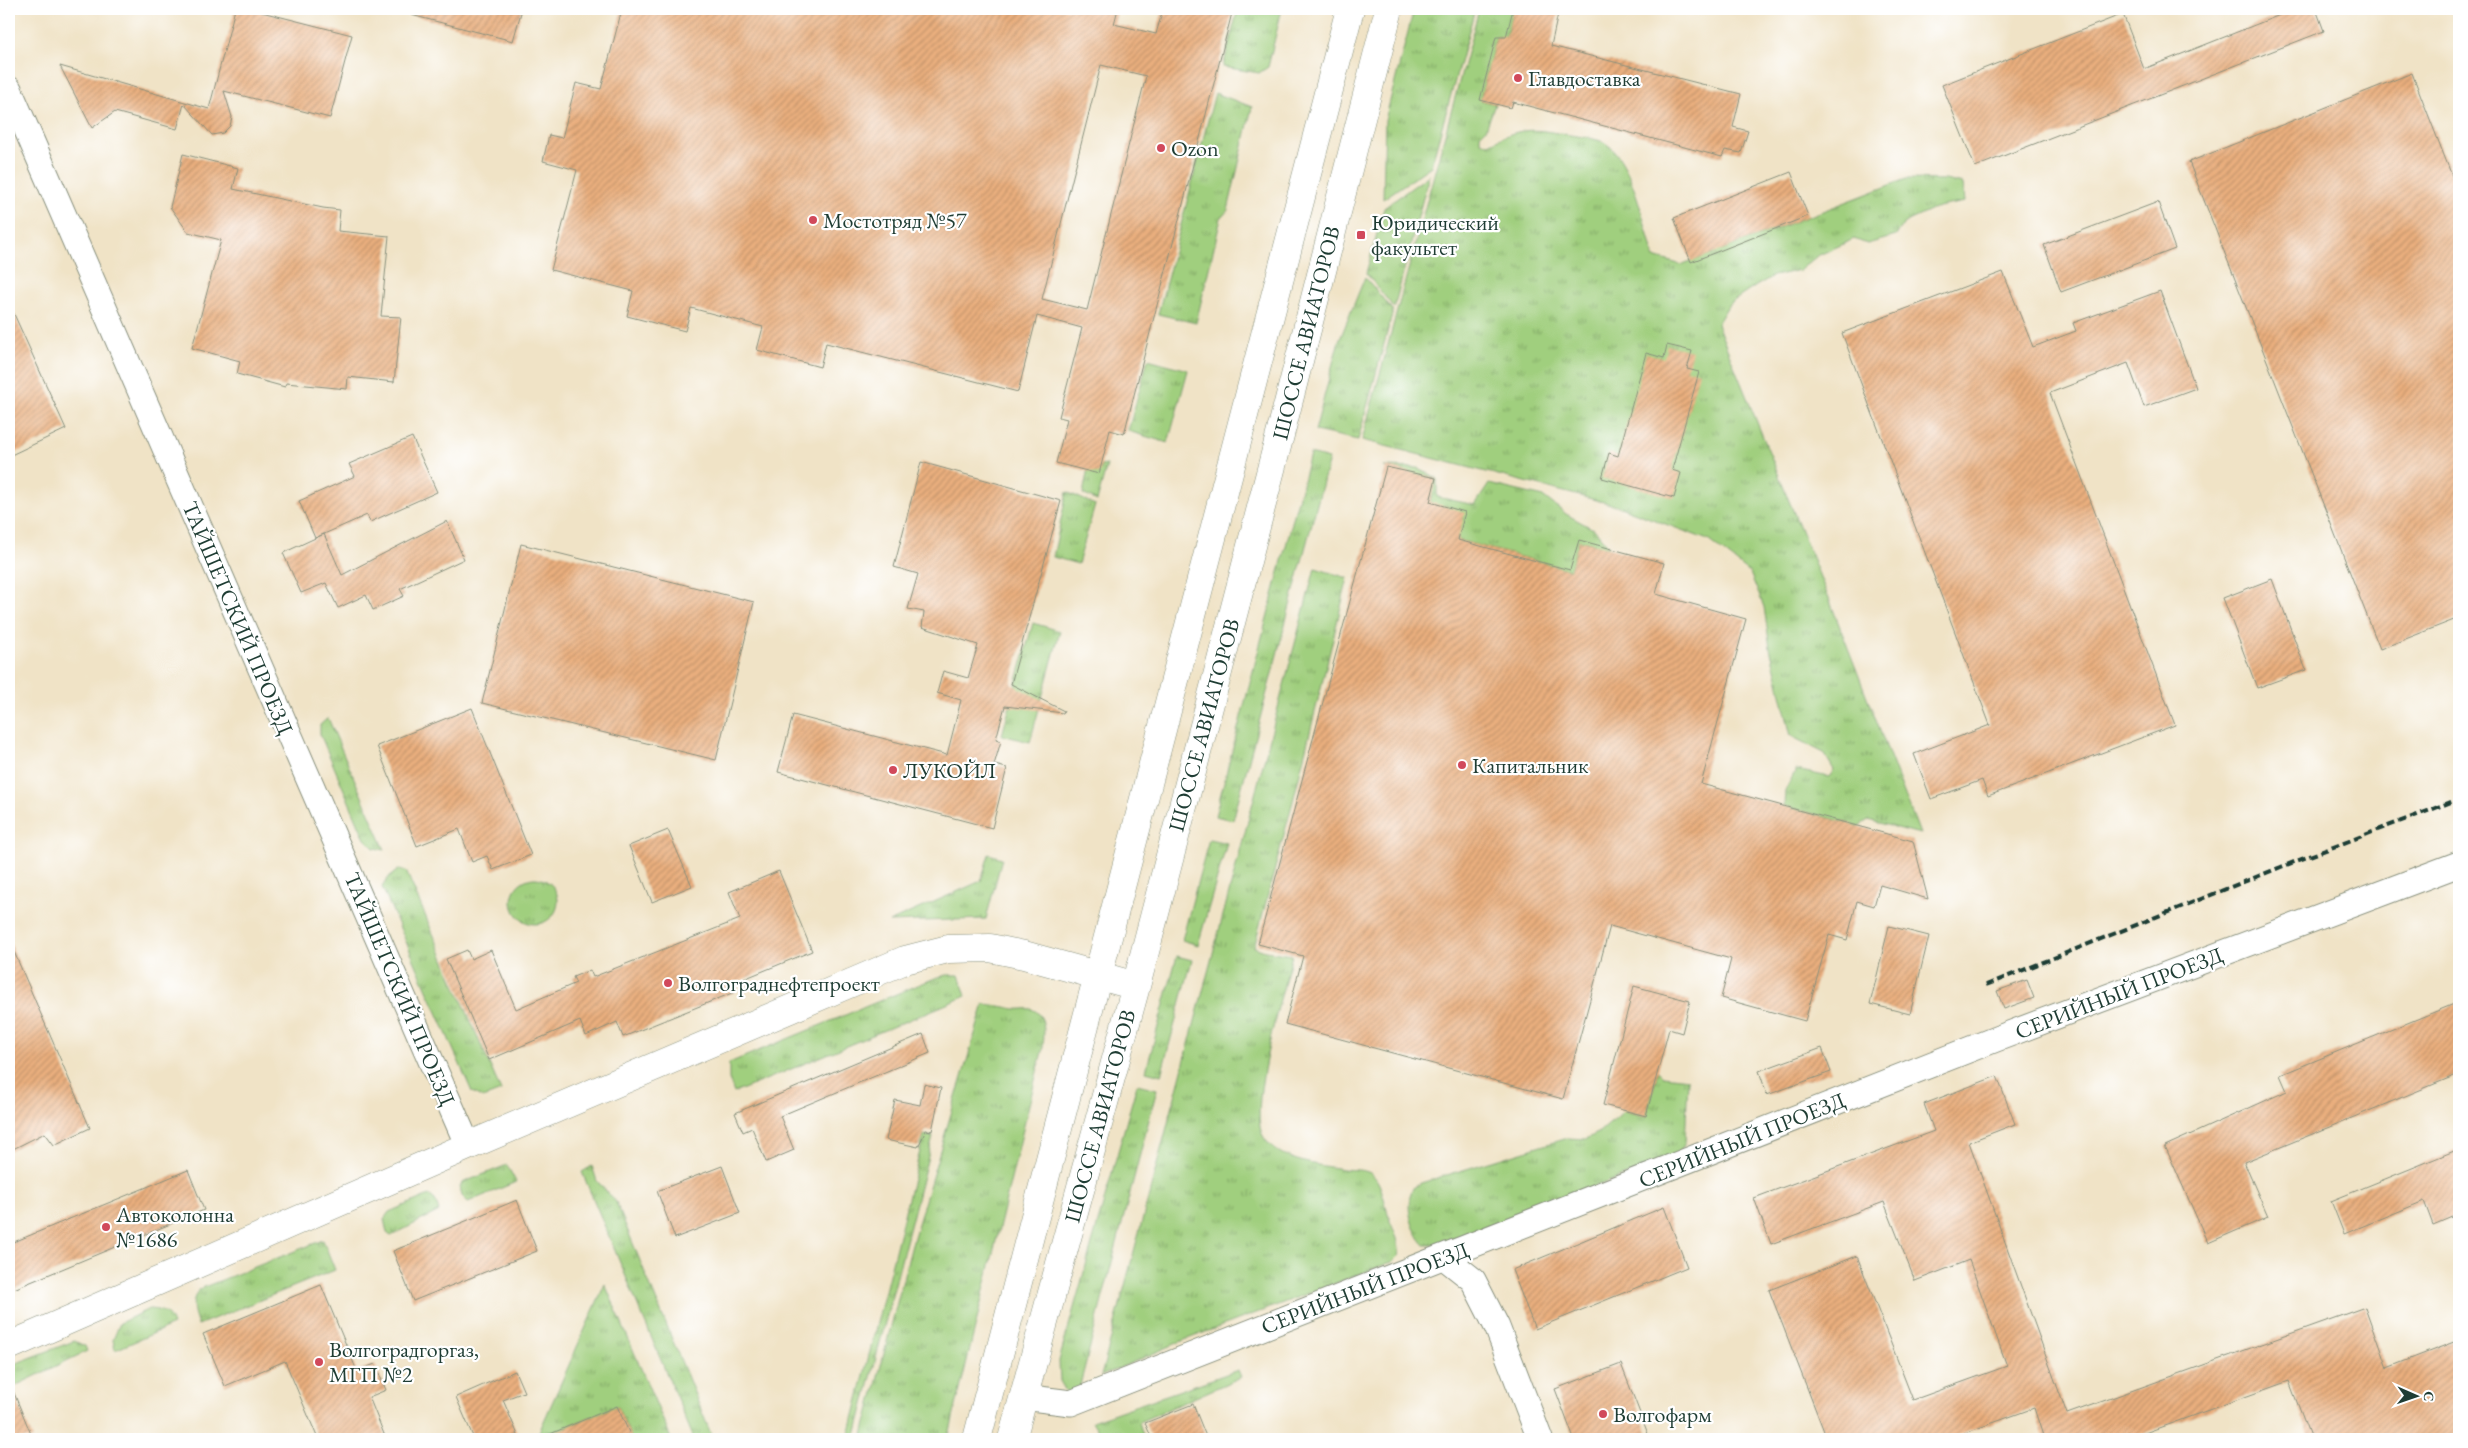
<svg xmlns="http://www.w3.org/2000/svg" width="2468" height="1448" viewBox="0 0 2468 1448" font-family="'EB Garamond',serif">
  <defs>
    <pattern id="grass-tufts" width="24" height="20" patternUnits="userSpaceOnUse" patternTransform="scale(1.25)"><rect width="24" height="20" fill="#a0cf7e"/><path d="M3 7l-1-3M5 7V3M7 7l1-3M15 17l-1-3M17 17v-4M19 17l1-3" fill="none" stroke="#82a968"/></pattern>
    <pattern id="building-hatch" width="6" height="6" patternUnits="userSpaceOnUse" patternTransform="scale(1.25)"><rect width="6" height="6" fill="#eaaf7e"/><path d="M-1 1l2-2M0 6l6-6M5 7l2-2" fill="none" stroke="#bd9068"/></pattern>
  </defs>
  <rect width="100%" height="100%" fill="#fff"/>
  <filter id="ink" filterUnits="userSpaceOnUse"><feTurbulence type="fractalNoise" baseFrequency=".02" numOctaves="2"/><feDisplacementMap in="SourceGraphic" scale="10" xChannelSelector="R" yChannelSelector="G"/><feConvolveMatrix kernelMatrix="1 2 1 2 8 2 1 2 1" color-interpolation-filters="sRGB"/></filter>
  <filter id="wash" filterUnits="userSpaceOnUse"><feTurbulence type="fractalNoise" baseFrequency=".0096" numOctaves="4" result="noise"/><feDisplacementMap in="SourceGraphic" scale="20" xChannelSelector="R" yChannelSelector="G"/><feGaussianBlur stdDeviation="1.12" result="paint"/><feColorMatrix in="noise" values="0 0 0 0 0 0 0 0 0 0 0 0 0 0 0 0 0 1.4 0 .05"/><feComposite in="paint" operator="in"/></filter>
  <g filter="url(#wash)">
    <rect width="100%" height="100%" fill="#f0e3c6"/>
    <!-- grass -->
    <path fill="url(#grass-tufts)" stroke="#608659" d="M1238,9H1282L1268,67L1259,73L1223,67Z
      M1414,9H1475L1431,166L1383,199L1385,120Z
      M1479,9H1513L1506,37H1496L1480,100L1495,104L1486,129L1480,135V141L1489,144C1518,128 1531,128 1563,134C1575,136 1589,137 1601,141C1631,152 1645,228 1654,257L1682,265L1906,179L1945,180L1963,184L1965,202L1938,207L1904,223L1896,236L1867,244L1854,239L1817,256L1800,270L1773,276L1756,286L1729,304L1717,324L1831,604L1920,834L1868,820L1859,826L1784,806L1785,791L1796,770L1829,777L1834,770L1824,753L1791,736L1770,648L1764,607L1750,573L1708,540L1615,505L1362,440Z
      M1215,93L1252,107L1228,210L1221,218L1196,323L1158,314Z
      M1429,175L1394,308L1366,273L1384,208Z
      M1365,277L1393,311L1358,440L1315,431L1338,344Z
      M1148,359L1188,370L1168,443L1128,431Z
      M1310,454L1329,459L1233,820L1215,816Z
      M1107,465L1097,501L1083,494L1088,468Z
      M1384,467L1418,468L1437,478V497L1475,505L1489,484L1544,497L1566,514L1595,530L1610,548L1579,540L1570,570L1458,540L1430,502L1436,478Z
      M1067,492L1095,505L1078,564L1053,557Z
      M1315,568L1348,578L1293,801L1254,947L1265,951L1292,955C1283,989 1249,1105 1262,1134C1275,1161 1317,1165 1343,1169C1350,1170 1363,1169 1370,1173C1382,1180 1385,1205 1389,1218C1393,1231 1402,1243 1398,1257L1394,1261L1182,1341L1101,1376Z
      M1033,623L1060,631L1030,742L1002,735Z
      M328,718L385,850L374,848L365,839L320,734V725Z
      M1209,839L1227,843L1198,945L1182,940Z
      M989,854L1002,858L986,919L889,922L981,881Z
      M400,869L406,871L501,1091L483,1098L472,1092L382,887L390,876Z
      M512 901a23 23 0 1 1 46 0a23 23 0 1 1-46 0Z
      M1177,956L1192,960L1161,1075L1146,1071Z
      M947,975H959L966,996L734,1093L729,1079V1063L935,978Z
      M984,1004C997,1005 1004,1007 1015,1009C1020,1010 1026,1008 1031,1009C1047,1014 1044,1034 1043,1047L948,1439H862L914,1237Z
      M1658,1071L1663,1076L1688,1079L1685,1143L1678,1156L1436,1245H1425C1412,1232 1404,1205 1413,1188L1421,1183L1567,1138L1586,1139L1600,1132L1624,1111L1646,1116Z
      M1137,1084L1157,1089L1080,1385L1067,1393L1060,1381L1059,1361Z
      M924,1135L933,1137L855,1439H848Z
      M507,1165L516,1182L468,1202L462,1196L460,1187L462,1183Z
      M592,1166L597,1181L616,1202L713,1439H694L582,1172Z
      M429,1195L435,1200L439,1211L391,1236L387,1233L384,1219L389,1212Z
      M323,1240L335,1270L198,1325C193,1310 190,1303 199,1289Z
      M605,1284L671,1439H632L617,1406L542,1437V1439H536Z
      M149,1309C162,1310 169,1312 173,1325L115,1350L113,1340L120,1323Z
      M74,1341L85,1346L87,1351L17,1385L9,1393V1366Z
      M1238,1370L1241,1377L1139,1422L1144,1439H1103L1092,1421Z"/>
    <g id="blocks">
      <!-- building -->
      <path fill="url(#building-hatch)" fill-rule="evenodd" d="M235,9H250L352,35L330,118L224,91L232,117L230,126L223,133L212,135L184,104L177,129L115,112L92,128L60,66L209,109Z
        M412,9H522L513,41L411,15Z
        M622,9H1118L1114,24L1156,34L1163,9H1233L1124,434L1110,430L1099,474L1056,463L1067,419L1059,417L1082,328L1037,316L1018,392L826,343L820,367L757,350L763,327L691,308L685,331L627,316L633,291L551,270L577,170L543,161L549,135L562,138L576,83L601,89ZM1101,65L1146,76L1087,310L1042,299Z
        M1513,9H1559L1551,46L1741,94L1733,127L1748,131L1741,153L1725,150L1722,157L1513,102L1511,108L1480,100L1496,37H1506Z
        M2295,9H2316L2324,31L1975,167L1942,85L2123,14L2144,69Z
        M2412,73L2459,194V618L2380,649L2189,162Z
        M183,154L238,168L233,189L323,208L340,210L338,231L389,236L381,316L401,317L394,382L348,377L347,389L286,383L285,387L237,374L240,361L192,348L221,240L188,232L170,207Z
        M1791,172L1808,216L1691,262L1674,218Z
        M2158,202L2175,249L2061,292L2044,245Z
        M2003,272L2033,347L2076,331L2073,323L2160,291L2196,388L2144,407L2128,363L2050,393L2175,725L1988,796L1982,780L1931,799L1914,754L1990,725L1842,333Z
        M9,303L66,429L9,456Z
        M1667,345L1692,351L1687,369L1699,372L1672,470L1681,473L1674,498L1602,478L1609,453L1618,456L1646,353L1664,358Z
        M412,437L437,492L370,522L367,515L315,538L299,501L355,476L349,464Z
        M921,462L1061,501L1011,684L1064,711L1063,713L1005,706L996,739L1001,741L994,765L1007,768L992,828L778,772L793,715L947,755L961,700L937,693L943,671L968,678L978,645L922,627L924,612L908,609L918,574L894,567Z
        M1386,467L1436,478L1430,502L1465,512L1458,540L1570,570L1579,540L1664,563L1656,594L1746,619L1701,784L1913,841L1928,899L1880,885L1874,906L1857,901L1847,940L1829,935L1805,1021L1721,998L1731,959L1610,926L1563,1099L1285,1024L1303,956L1258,944Z
        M447,521L464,559L400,589L404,596L373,610L366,595L338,608L326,583L301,593L283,553L324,534L342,575Z
        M521,544L754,602L716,760L482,703Z
        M2272,579L2306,670L2257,688L2223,598Z
        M472,708L531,855L493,870L487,856L472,862L459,829L417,846L377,746Z
        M668,830L692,886L652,902L629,846Z
        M779,871L812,951L734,983L737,991L623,1037L617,1022L586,1036L580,1021L489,1060L446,959L467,950L471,959L491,950L516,1009L576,983L573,977L590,970L593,977L740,919L729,892Z
        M1889,926L1929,936L1910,1014L1870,1004Z
        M9,940L90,1128L54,1145L45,1133L9,1151Z
        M2027,980L2034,998L2004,1009L1997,991Z
        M1634,986L1690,1001L1682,1033L1669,1029L1646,1116L1603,1105Z
        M2459,1002V1074L2244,1162L2268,1217L2208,1243L2165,1146L2287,1091L2280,1075Z
        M923,1034L930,1053L780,1116L794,1150L766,1162L752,1128L743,1132L735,1113Z
        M1822,1048L1831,1072L1767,1095L1759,1071Z
        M1997,1076L2015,1124L1969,1142L2067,1414L2365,1307L2387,1368L2459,1340V1439H2311L2289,1381L2128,1439H2044L2034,1408L1948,1439H1827L1769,1290L1857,1256L1913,1400L2007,1366L1969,1260L1915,1281L1884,1202L1771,1244L1754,1198L1934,1131L1924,1104Z
        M924,1084L941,1088L932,1131L926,1130L918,1147L886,1140L895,1100L920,1105Z
        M2459,1149V1214L2433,1225L2424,1201L2344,1234L2331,1201Z
        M722,1166L740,1213L675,1238L657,1191Z
        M188,1170L204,1210L9,1291V1244Z
        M517,1200L537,1251L413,1301L393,1251Z
        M1664,1207L1687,1267L1535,1329L1512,1270Z
        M321,1285L357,1371L375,1364L386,1390L369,1397L386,1439H318L285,1361L225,1386L203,1334Z
        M1621,1364L1650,1439H1574L1555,1389Z
        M515,1371L524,1392L503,1400L518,1435L509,1439H474L456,1397Z
        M9,1381L33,1439H9Z
        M1193,1404L1207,1439H1152L1145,1423Z
        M617,1406L632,1439H538Z"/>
    </g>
  </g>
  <g filter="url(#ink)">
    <use href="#blocks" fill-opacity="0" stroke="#88907d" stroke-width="1"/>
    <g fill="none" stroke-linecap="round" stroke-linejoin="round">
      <!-- street casing -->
      <g stroke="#88907d" stroke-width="27">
        <path id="street" d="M9,89L468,1146
          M1444,1257L1473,1280L1497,1327L1540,1439
          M1023,1397L1071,1403L1996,1039L2459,864"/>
      </g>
      <!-- primary casing -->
      <g stroke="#88907d" stroke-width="29">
        <path id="primary" d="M9,1346L468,1146L905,960L948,949L990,948L1024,955L1136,986
          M977,1439L1350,9
          M1012,1439L1136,986L1280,435L1389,9"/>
      </g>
      <!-- street -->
      <use href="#street" stroke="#fff" stroke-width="25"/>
      <!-- primary -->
      <use href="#primary" stroke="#fff" stroke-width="28"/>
      <!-- rail -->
      <path stroke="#1f3d34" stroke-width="4" stroke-dasharray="8 4" stroke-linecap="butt" d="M1986,985L2281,867L2459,799"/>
    </g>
  </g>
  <!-- markers -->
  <g fill="#d1495b" stroke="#fff" stroke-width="2">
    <circle cx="1518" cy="78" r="5"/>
    <circle cx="1161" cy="148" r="5"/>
    <circle cx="813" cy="220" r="5"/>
    <rect x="1356" y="230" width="10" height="10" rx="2.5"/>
    <circle cx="1462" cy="765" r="5"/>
    <circle cx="893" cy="770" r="5"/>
    <circle cx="668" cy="983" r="5"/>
    <circle cx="106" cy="1227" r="5"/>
    <circle cx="319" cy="1362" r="5"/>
    <circle cx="1603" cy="1414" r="5"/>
  </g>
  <g text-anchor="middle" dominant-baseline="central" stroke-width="4.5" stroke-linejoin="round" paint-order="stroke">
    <!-- poi labels -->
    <g font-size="22" fill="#1f3d34" stroke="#fff" text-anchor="start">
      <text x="1528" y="78">Главдоставка</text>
      <text x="1171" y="148">Ozon</text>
      <text x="823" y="220">Мостотряд №57</text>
      <text x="1371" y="222">Юридический<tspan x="1371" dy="25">факультет</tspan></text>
      <text x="1472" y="765">Капитальник</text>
      <text x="903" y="770">ЛУКОЙЛ</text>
      <text x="678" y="983">Волгограднефтепроект</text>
      <text x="116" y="1214">Автоколонна<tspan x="116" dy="25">№1686</tspan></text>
      <text x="329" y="1349">Волгоградгоргаз,<tspan x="329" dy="25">МГП №2</tspan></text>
      <text x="1613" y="1414">Волгофарм</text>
    </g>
    <!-- street labels -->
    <g font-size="22" fill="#1f3d34" stroke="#fff">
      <text transform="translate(1306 333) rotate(-76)">ШОССЕ АВИАТОРОВ</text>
      <text transform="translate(238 618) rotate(67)">ТАЙШЕТСКИЙ ПРОЕЗД</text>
      <text transform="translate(1204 725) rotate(-75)">ШОССЕ АВИАТОРОВ</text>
      <text transform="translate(400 989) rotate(67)">ТАЙШЕТСКИЙ ПРОЕЗД</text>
      <text transform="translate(2119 993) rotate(-21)">СЕРИЙНЫЙ ПРОЕЗД</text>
      <text transform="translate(1100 1116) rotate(-75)">ШОССЕ АВИАТОРОВ</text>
      <text transform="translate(1742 1140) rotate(-22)">СЕРИЙНЫЙ ПРОЕЗД</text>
      <text transform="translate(1365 1288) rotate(-21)">СЕРИЙНЫЙ ПРОЕЗД</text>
    </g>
  </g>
  <!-- margin -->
  <rect width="2468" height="1448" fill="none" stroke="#fff" stroke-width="30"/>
  <!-- north arrow -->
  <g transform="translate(2416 1396) rotate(92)" stroke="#ffffff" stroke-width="4" paint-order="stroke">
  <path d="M0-4L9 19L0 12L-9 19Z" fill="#1f3d34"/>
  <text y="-8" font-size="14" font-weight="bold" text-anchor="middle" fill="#1f3d34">С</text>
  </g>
</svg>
